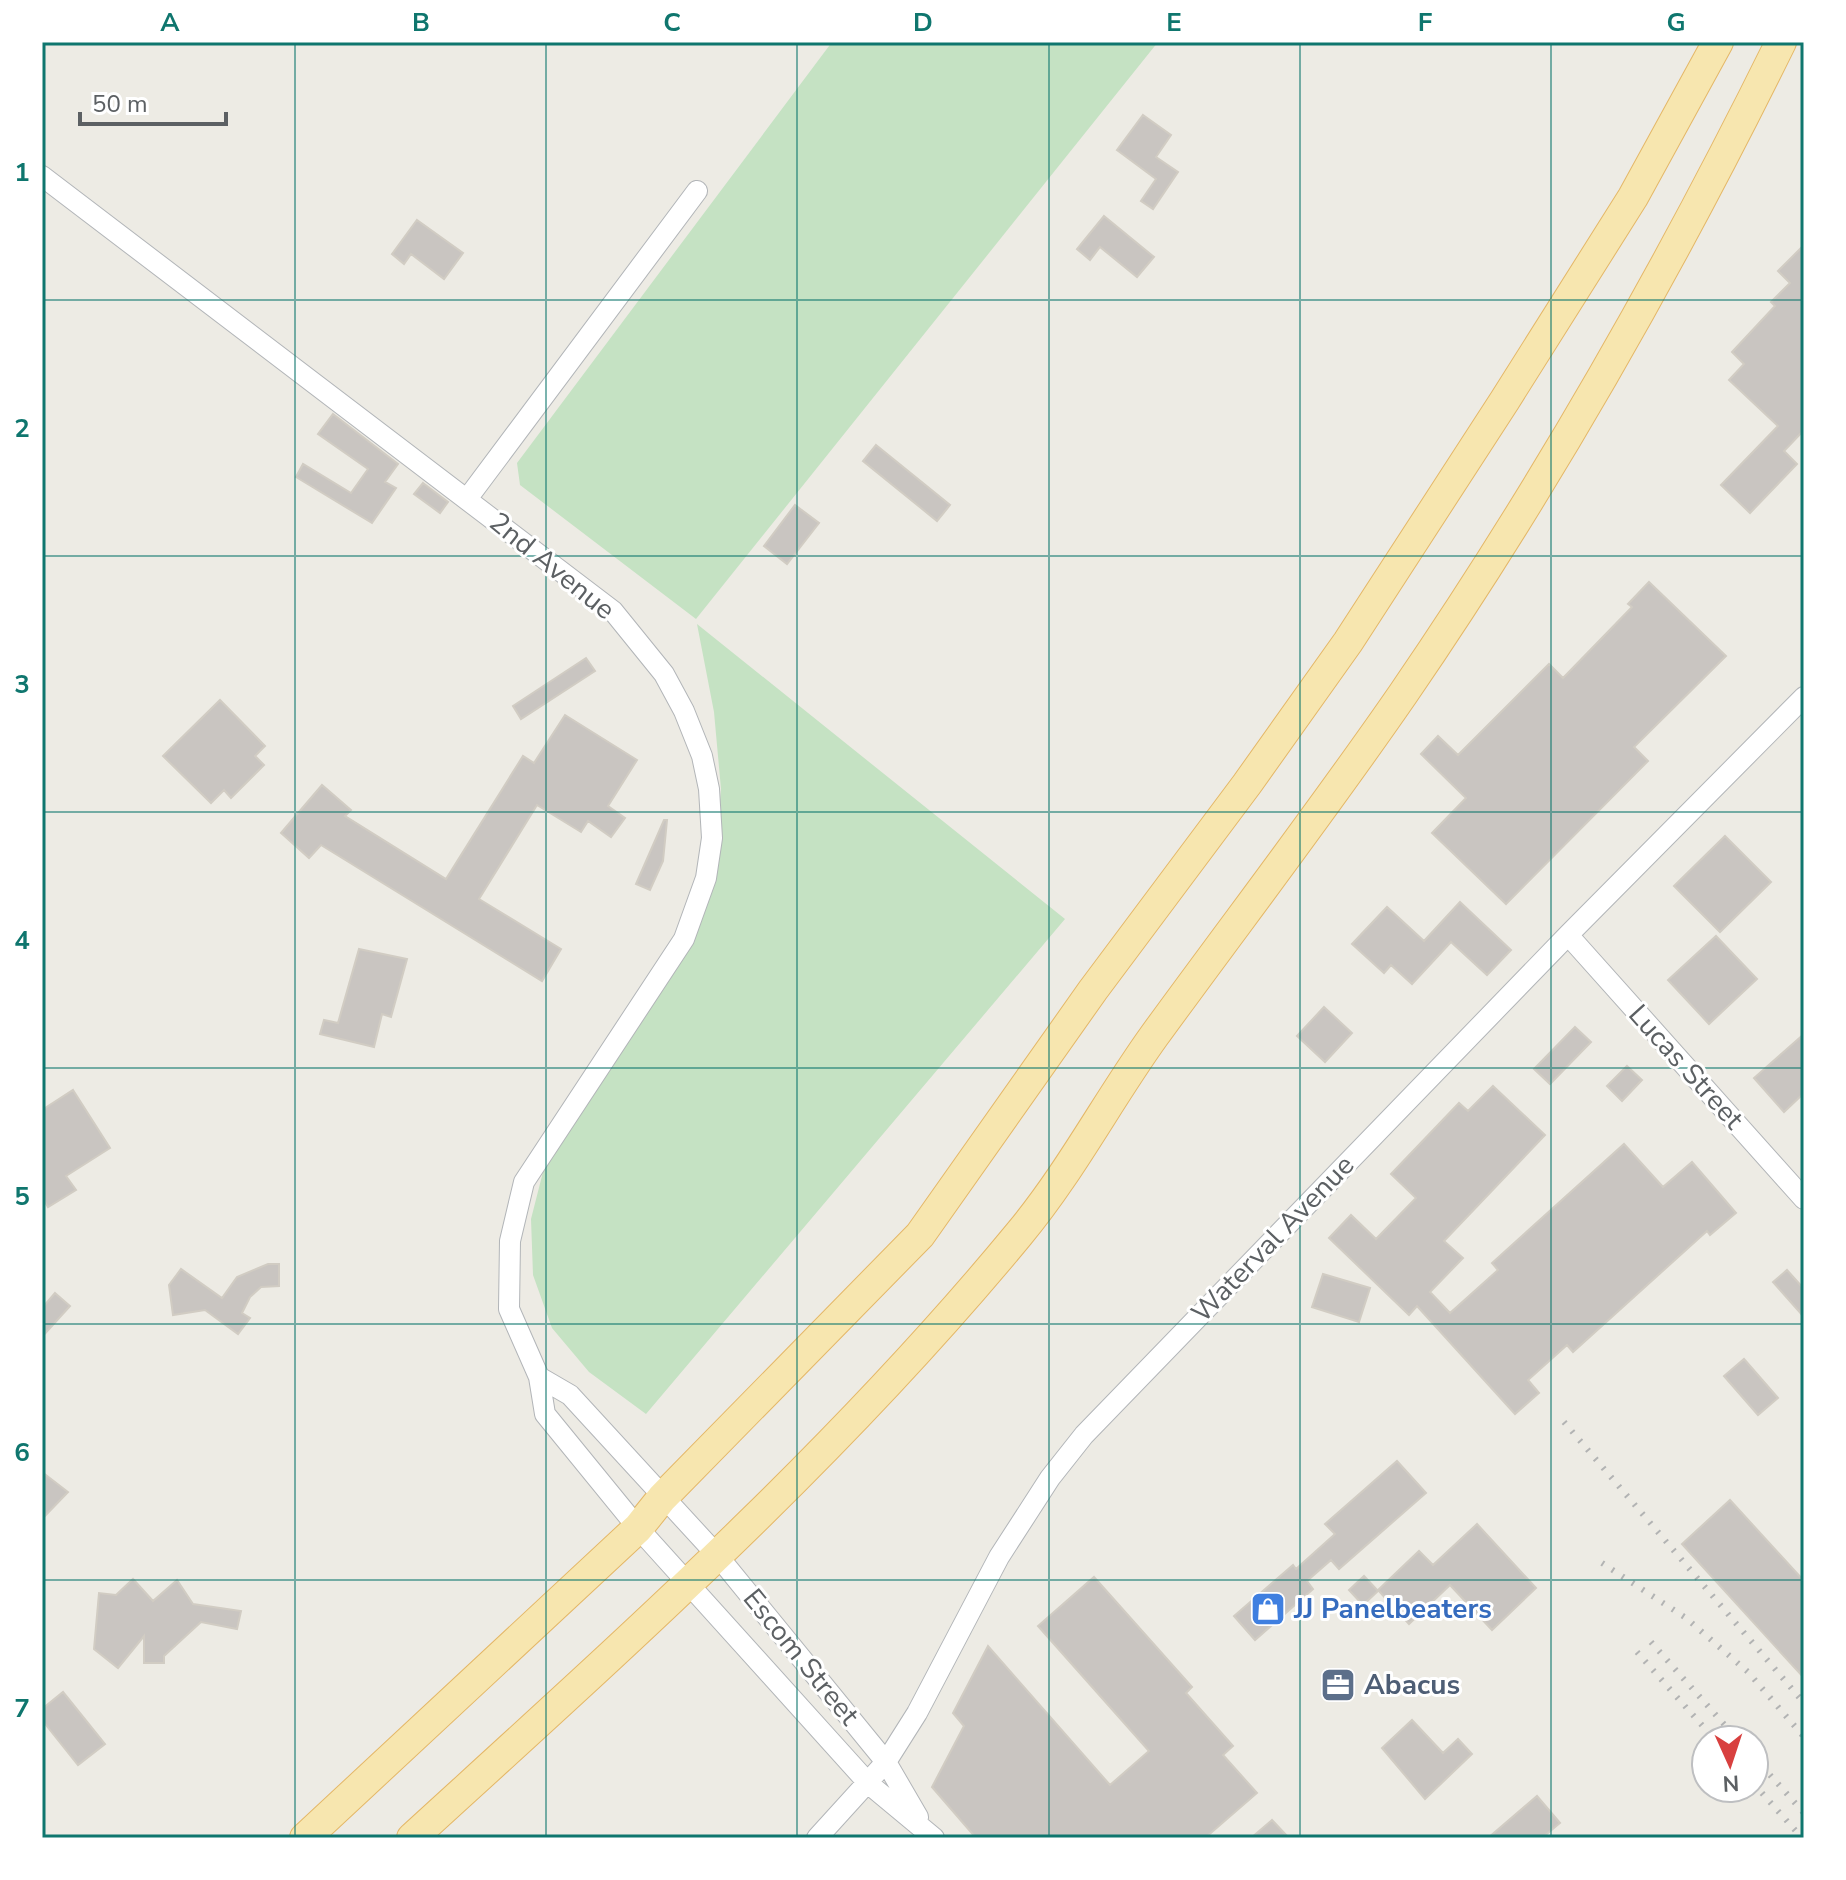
<svg xmlns="http://www.w3.org/2000/svg" width="1846" height="1880" viewBox="0 0 1846 1880" font-family="'Nunito Sans',sans-serif">
  <rect width="100%" height="100%" fill="#edebe4"/>
  <!-- green -->
  <path fill="#c5e2c3" d="M832,42H1158L696,619L520,485L517,463Z
    M697,624L1065,919L646,1414L589,1372L552,1328L533,1275L531,1219L544,1168L698,910L716,857L721,789L714,712Z"/>
  <!-- building -->
  <path fill="#c9c5c1" stroke="#d1ccc3" stroke-width="2" d="M1143,115L1171,135L1156,157L1178,172L1153,209L1141,201L1156,179L1117,150Z
    M1104,216L1154,257L1137,277L1100,247L1090,260L1077,249Z
    M417,220L463,253L444,279L411,254L404,264L392,254Z
    M1804,245V430L1784,451L1797,464L1750,513L1721,485L1778,426L1729,380L1744,364L1732,352L1775,306L1771,302L1790,283L1778,271Z
    M333,414L398,464L385,482L396,488L372,523L296,477L303,464L351,493L368,469L318,434Z
    M876,445L950,505L937,521L863,461Z
    M423,483L448,502L440,513L414,494Z
    M795,505L819,523L787,564L764,546Z
    M1649,582L1726,656L1634,747L1648,761L1506,904L1432,833L1466,798L1421,754L1438,736L1458,755L1549,664L1563,678L1632,607L1628,604Z
    M586,658L595,671L521,719L513,706Z
    M220,700L265,746L255,756L264,765L231,798L224,790L211,803L163,756Z
    M565,715L637,760L608,806L625,818L611,837L588,821L581,832L537,805L479,899L561,949L542,981L321,845L309,858L281,833L322,785L351,810L345,816L446,879L523,756L534,763Z
    M664,820H667L663,861L650,890L636,884Z
    M1725,836L1771,882L1720,932L1674,886Z
    M1460,902L1511,950L1487,975L1451,942L1412,984L1391,965L1384,973L1352,944L1387,907L1424,941Z
    M1716,936L1757,979L1709,1024L1668,980Z
    M359,949L407,959L391,1017L382,1014L374,1047L320,1034L324,1020L338,1023Z
    M1324,1007L1352,1033L1325,1062L1297,1036Z
    M1575,1027L1591,1042L1550,1084L1534,1069Z
    M1804,1034V1093L1784,1112L1754,1078Z
    M1627,1066L1642,1080L1622,1101L1607,1086Z
    M1493,1086L1545,1135L1444,1241L1463,1258L1430,1292L1450,1313L1498,1270L1492,1263L1624,1144L1663,1187L1692,1162L1736,1213L1710,1235L1707,1231L1573,1352L1567,1345L1528,1380L1539,1393L1515,1414L1417,1306L1409,1315L1329,1238L1351,1215L1376,1239L1416,1198L1391,1174L1459,1103L1468,1111Z
    M73,1090L110,1148L66,1176L76,1190L48,1207L42,1197V1110Z
    M268,1264H279V1286L261,1287L250,1297L242,1313L250,1318L238,1334L205,1310L173,1315L169,1285L181,1269L222,1298L237,1277Z
    M1787,1270L1804,1289V1317L1773,1282Z
    M1323,1274L1370,1288L1359,1322L1312,1307Z
    M55,1293L70,1306L42,1337V1308Z
    M1744,1359L1778,1398L1758,1415L1724,1376Z
    M1397,1461L1426,1493L1339,1569L1331,1560L1307,1581L1313,1589L1255,1640L1234,1616L1293,1565L1296,1569L1335,1534L1325,1524Z
    M42,1472L68,1492L42,1519Z
    M1730,1500L1804,1581V1678L1682,1544Z
    M1477,1524L1536,1588L1492,1630L1450,1585L1409,1624L1378,1590L1419,1551L1433,1565Z
    M1364,1576L1378,1591L1363,1605L1349,1590Z
    M1094,1577L1192,1687L1186,1693L1233,1746L1223,1755L1257,1793L1205,1838H976L932,1787L964,1726L953,1713L988,1646L1110,1785L1149,1751L1038,1626Z
    M133,1579L153,1601L177,1580L193,1604L241,1611L237,1629L201,1622L164,1656V1663H144V1636L118,1668L94,1649L99,1593L116,1595Z
    M63,1692L105,1744L78,1765L42,1720V1709Z
    M1412,1720L1443,1753L1458,1739L1472,1754L1425,1799L1382,1748Z
    M1537,1796L1560,1823L1542,1838H1488Z
    M1272,1820L1289,1838H1251Z"/>
  <g fill="none" stroke-linecap="round" stroke-linejoin="round">
    <!-- minor casing -->
    <g stroke="#b2b5b8" stroke-width="22">
      <path id="minor" d="M42,176L613,611L664,674L684,711L702,756L709,789L712,838L706,878L684,939L524,1182L510,1241L509,1309L539,1377L545,1414L638,1528L869,1784L934,1838
        M467,499L697,191
        M1568,935L1804,1199
        M539,1377L570,1395L717,1555L886,1762L918,1817
        M817,1838L886,1762L917,1713L999,1557L1050,1478L1084,1435L1568,935L1804,697"/>
    </g>
    <!-- primary casing -->
    <g stroke="#e4b767" stroke-width="32">
      <path id="primary" d="M305,1838L638,1528L662,1498L920,1235L1093,990L1247,784L1348,642L1505,400L1633,197L1718,42
        M412,1838C622,1646 837,1455 1019,1234C1070,1173 1108,1100 1154,1036C1237,922 1323,810 1403,694C1545,487 1670,267 1781,42"/>
    </g>
    <!-- minor -->
    <use href="#minor" stroke="#fff" stroke-width="20"/>
    <!-- primary -->
    <use href="#primary" stroke="#f7e6af" stroke-width="30"/>
    <!-- rail -->
    <path stroke="#b2b3b3" stroke-width="6" stroke-dasharray="2 10" stroke-linecap="butt" d="M1564,1422L1804,1703
      M1602,1563L1686,1618L1748,1672L1804,1737
      M1651,1642L1738,1740
      M1637,1652L1715,1740
      M1754,1757L1804,1813
      M1754,1784L1802,1838"/>
  </g>
  <!-- grid -->
  <path fill="none" stroke="#0f766e" stroke-width="2" stroke-opacity="0.55" d="M295,42V1838M546,42V1838M797,42V1838M1049,42V1838M1300,42V1838M1551,42V1838M42,300H1804M42,556H1804M42,812H1804M42,1068H1804M42,1324H1804M42,1580H1804"/>
  <!-- icons -->
  <defs>
    <g id="shop-square" transform="scale(1.8)"><rect x="-9" y="-9" width="18" height="18" rx="4" fill="#3f7fe0" stroke="#fff"/><path d="M-5-2.5h2.3a2.7 3.5 0 0 1 5.4 0H5L5.5 6h-11ZM-1.5-2.5h3a1.5 2.3 0 0 0-3 0Z" fill="#fff"/></g>
    <g id="office-square" transform="scale(1.8)"><rect x="-9" y="-9" width="18" height="18" rx="4" fill="#5c6f8a" stroke="#fff"/><path d="M-6-3h4V-5.5h4V-3h4V5H-6ZM-1-4.5V-3h2v-1.5ZM-6 0V1H6V0Z" fill="#fff"/></g>
  </defs>
  <g fill-rule="evenodd">
    <use href="#shop-square" x="1268" y="1609"/>
    <use href="#office-square" x="1338" y="1685"/>
  </g>
  <g text-anchor="middle" dominant-baseline="central" stroke-width="6" stroke-linejoin="round" paint-order="stroke">
    <!-- street labels -->
    <g font-size="28" fill="#5c6063" stroke="#fff">
      <text transform="translate(552 566) rotate(39)">2nd Avenue</text>
      <text transform="translate(1686 1067) rotate(48)">Lucas Street</text>
      <text transform="translate(1273 1239) rotate(-46)">Waterval Avenue</text>
      <text transform="translate(801 1657) rotate(51)">Escom Street</text>
    </g>
    <!-- shop labels -->
    <g font-size="28" font-weight="bold" fill="#366cbe" stroke="#fff" text-anchor="start">
      <text x="1294" y="1609">JJ Panelbeaters</text>
    </g>
    <!-- service labels -->
    <g font-size="28" font-weight="bold" fill="#4e5e75" stroke="#fff" text-anchor="start">
      <text x="1364" y="1685">Abacus</text>
    </g>
  </g>
  <!-- border -->
  <rect width="1846" height="1880" fill="none" stroke="#ffffff" stroke-width="88"/>
  <!-- north arrow -->
  <g transform="translate(1730 1764) rotate(177)"><circle r="38" fill="#ffffff" stroke="#bebfc1" stroke-width="2"/>
  <path d="M0-6L14 30L0 20L-14 30Z" fill="#d8403f"/>
  <text y="-12" font-size="22" font-weight="bold" text-anchor="middle" fill="#5c6063">N</text>
  </g>
  <!-- scale -->
  <path d="M80 112v12h146v-12" fill="none" stroke="#5c6063" stroke-width="4"/>
  <text x="92" y="112" font-size="24" fill="#5c6063" stroke="#ffffff" stroke-width="6" paint-order="stroke">50 m</text>
  <rect x="44" y="44" width="1758" height="1792" fill="none" stroke="#0f766e" stroke-width="3"/>
  <g font-size="26" text-anchor="middle" font-weight="bold" fill="#0f766e">
    <text x="170" y="31">A</text>
    <text x="421" y="31">B</text>
    <text x="672" y="31">C</text>
    <text x="923" y="31">D</text>
    <text x="1174" y="31">E</text>
    <text x="1425" y="31">F</text>
    <text x="1676" y="31">G</text>
    <text x="22" y="181">1</text>
    <text x="22" y="437">2</text>
    <text x="22" y="693">3</text>
    <text x="22" y="949">4</text>
    <text x="22" y="1205">5</text>
    <text x="22" y="1461">6</text>
    <text x="22" y="1717">7</text>
  </g>
</svg>
